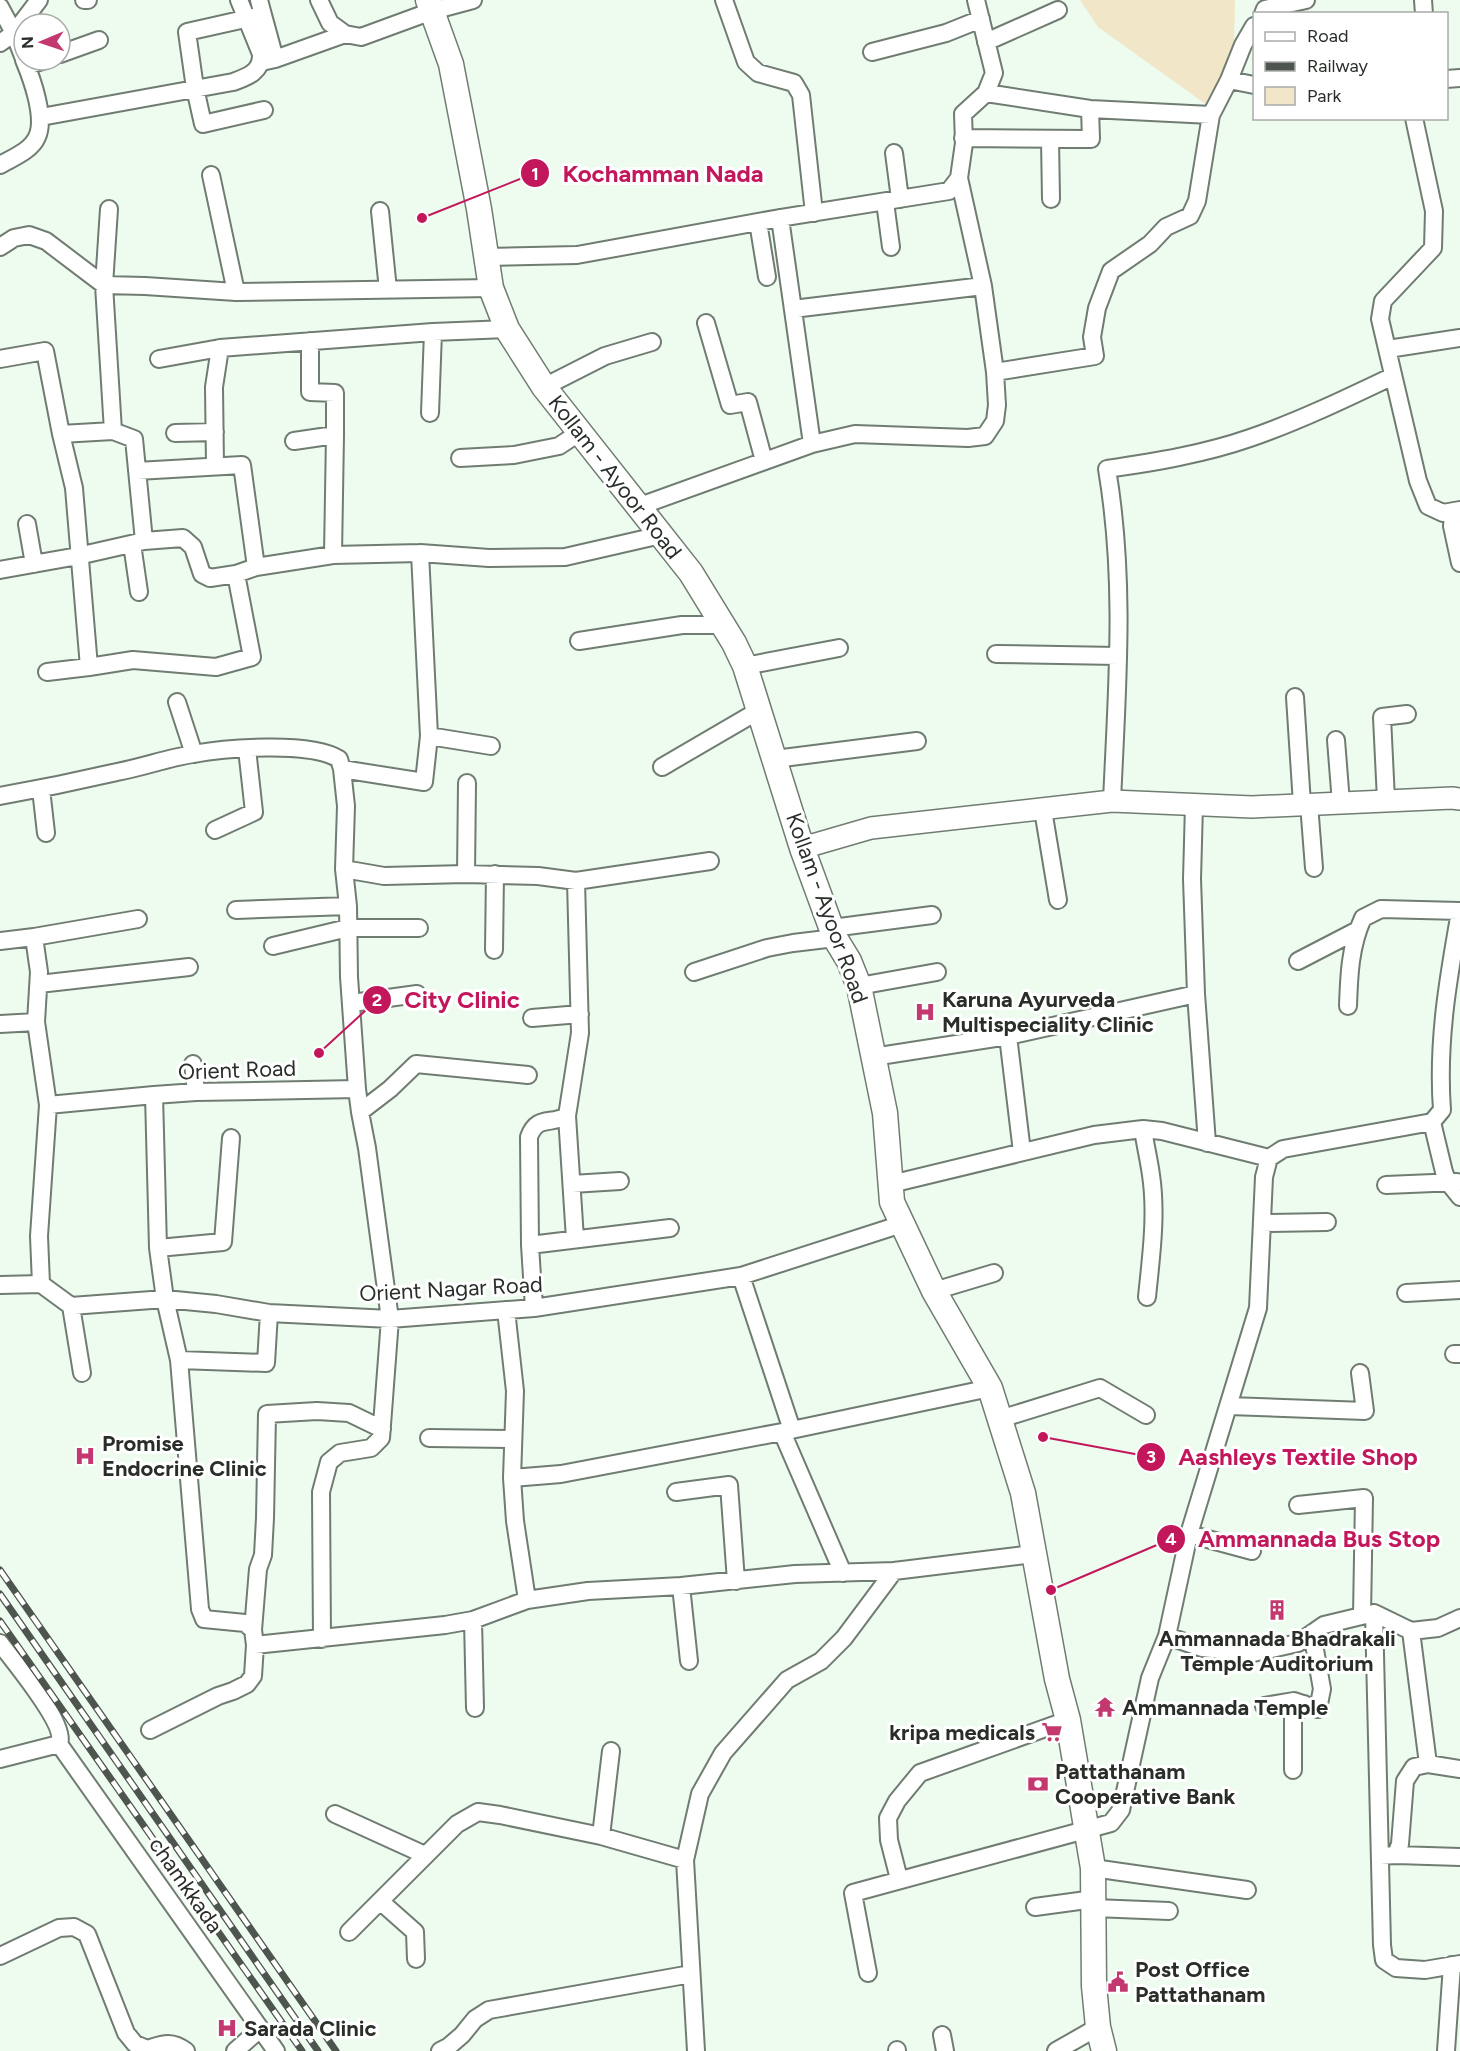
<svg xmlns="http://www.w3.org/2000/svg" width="1460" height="2051" viewBox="0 0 1460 2051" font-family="Figtree,sans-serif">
  <rect width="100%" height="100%" fill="#eefbef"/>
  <!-- green -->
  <path fill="#f1e6c7" d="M1080,0H1235L1234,45L1207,105L1098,27Z"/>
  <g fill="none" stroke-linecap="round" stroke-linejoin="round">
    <!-- minor casing -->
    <g stroke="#707c71" stroke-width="20">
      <path id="minor" d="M84,0H88
        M259,0L263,15
        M319,0L330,23L345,34L361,37L432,11L473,0
        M724,0L746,62L758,73L794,83L801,95L814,213
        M1423,0L1424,14
        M0,7L14,33L24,59
        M1263,14L1265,9L1306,0
        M986,42L1058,10
        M0,43L14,33L39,0
        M872,52L946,33L981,19
        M60,54L99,40
        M266,61L275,59L345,34
        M27,66L45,60
        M1446,79L1460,78
        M1229,80L1254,85
        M986,93L1090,109L1211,115
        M264,110L203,124L195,88L187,32L263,15L275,59
        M41,117L233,82C247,77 262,72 261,54L239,0
        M1414,118L1434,211L1433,248L1383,301L1380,319L1418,481L1428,506L1443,513L1460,510
        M963,138L1091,139L1090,109
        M1050,139L1051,199
        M894,153L900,199
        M0,165C12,158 31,151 37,137C46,118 32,79 24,60
        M211,175L236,292
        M885,202L891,247
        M109,209L104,285L113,431L134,439L144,541L183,538L193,547L202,574L210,578L236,574L256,567L333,555L420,553L489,558L565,557L661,535
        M380,211L388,290
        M780,218L812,444
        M758,222L767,277
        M0,247L14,238L29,235L46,241L104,285L145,286L236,292L491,288
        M485,257L577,255L780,218L949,191L959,178L964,143L963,114L986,93L994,73L976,0
        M793,309L983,286
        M706,323L730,405L748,402L764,461
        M310,341V392L335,393V435
        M1388,349L1460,338
        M0,359L45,351L61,434L74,488L89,667L133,660L216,667L252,657L236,574
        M159,359L220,348
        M995,372L1095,356L1092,337L1097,308L1111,271L1150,244L1166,227L1190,216L1197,201L1211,115L1229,80L1243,45L1254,26
        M544,387L605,356L652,342
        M430,413L433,332
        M175,433L215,432
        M61,434L113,431
        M294,441L335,435L333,555
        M460,458L514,455L559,446L580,432
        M215,466L214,387L220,348L433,332L507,329
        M137,471L242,465L256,567
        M640,506L812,444L855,434L968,438L985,436L995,421L997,405L995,372L983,286L959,178
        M1460,512L1453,517L1452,526L1460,563
        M27,524L34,564
        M132,544L139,592
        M0,570L78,556L144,541
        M579,641L682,625H723
        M996,654L1118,656
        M745,666L839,648
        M47,672L89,667
        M1295,697L1302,804
        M177,702L194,754
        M429,736L491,746
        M1336,740L1341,803
        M775,759L917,741
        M662,767L758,711
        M342,769L424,782L429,736L420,553
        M41,789L46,833
        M0,796C39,789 78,781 117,772C143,767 168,758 193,754C227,748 310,741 339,759L342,769L346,806L344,869L348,906L349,977L357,1089L360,1112L367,1148L390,1319L381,1438L371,1448L340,1453L329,1462L321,1492L322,1639
        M1386,800L1382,717L1407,714
        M1112,801C1117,688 1126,581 1107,469C1155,462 1204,454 1250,438C1299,421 1347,398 1393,376
        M1309,804L1314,868
        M1194,805L1192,879L1196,994L1207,1143
        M1043,810L1058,900
        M215,830L254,812L247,749
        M344,869L384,876L466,874L538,876L576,881L710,861
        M466,874L467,783
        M236,910L348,906
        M1460,912C1448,979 1437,1042 1442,1110L1432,1122L1444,1172L1448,1182L1460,1197
        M832,928L932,915
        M34,937L138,919
        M0,941L34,937L39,972L36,1022L48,1105L39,1236L41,1284
        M273,946L348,928H419
        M494,950L495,874
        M1298,961L1356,931
        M694,972L767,948L793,943L835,938
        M39,984L189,967
        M859,986L937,972
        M352,1003L417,994
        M1348,1006C1349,976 1350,946 1363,918L1381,909L1460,911
        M532,1018L580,1014
        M0,1024L36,1022
        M1008,1036L1022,1152
        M873,1057L1008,1036L1196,994
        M193,1064L196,1092
        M154,1095L196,1092L357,1089
        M48,1105L154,1095L158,1248L165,1299L179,1360L200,1609L204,1619L245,1623L253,1630L255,1645L445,1625L473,1620L527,1600L588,1591L681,1586L795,1574L894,1571L1033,1554
        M360,1112L390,1089L416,1064L528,1075
        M567,1116L575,1239
        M1143,1129C1145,1144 1149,1160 1151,1175C1157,1215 1151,1257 1147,1297
        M572,1184L620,1181
        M891,1184L1094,1135L1143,1129L1162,1131L1269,1158
        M1386,1185L1457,1182
        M1262,1223L1327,1222
        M530,1245L670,1228
        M158,1248L223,1242L231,1138
        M741,1276L792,1430
        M0,1285L41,1284L71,1306L165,1299L216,1304L269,1313L390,1319L534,1308L741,1276L902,1224
        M934,1291L994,1273
        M1406,1293L1460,1290
        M71,1306L82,1373
        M534,1308L530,1245L529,1137C537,1115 550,1125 567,1116L580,1033L576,881
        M506,1310L515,1391L512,1478
        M1454,1354H1460
        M179,1360L266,1363L269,1313
        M1229,1406L1365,1411L1360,1373
        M1000,1419L1100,1388L1146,1415
        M782,1432L843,1573
        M429,1438L513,1439
        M676,1492L729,1485L736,1581
        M1298,1505L1364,1498L1362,1616
        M1189,1534L1252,1551
        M681,1586L689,1661
        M527,1600L515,1521L512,1478L561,1474L782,1432L990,1388
        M1374,1613L1382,1945L1384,1960L1396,1968L1425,1970L1460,1964
        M473,1620L475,1708
        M253,1630L258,1569L263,1555L265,1518L267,1414L317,1411L349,1413L382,1429
        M1167,1636L1189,1534L1258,1308L1264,1177L1269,1158L1283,1149L1432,1122
        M0,1643C13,1661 68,1725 59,1744L0,1759
        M1264,1706L1294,1701L1318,1709L1322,1689L1312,1633
        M150,1730L218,1696L233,1691L247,1684L253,1676L255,1645
        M59,1744L276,2051
        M1428,1764L1460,1769
        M1293,1770V1717L1304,1704
        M335,1814L425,1855
        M601,1836L611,1751
        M1396,1855L1460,1857
        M1380,1856L1396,1855L1400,1844L1405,1781L1414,1767L1428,1764L1411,1631
        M1093,1868L1247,1890
        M899,1879L889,1840L888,1818L897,1801L920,1773L1068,1720
        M380,1901L415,1932L416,1959
        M1035,1907L1094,1899
        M1094,1908L1169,1911
        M349,1932L457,1824L478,1812L500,1815L601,1836L685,1860
        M0,1956L59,1928L74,1927L87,1934L126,2033L135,2044L147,2049C163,2044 171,2040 186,2051
        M868,1973L853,1893L1111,1823L1121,1810L1150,1678L1167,1636L1202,1648L1253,1653L1298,1643L1324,1625L1374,1613L1411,1631L1438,1628L1460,1618
        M942,2035L945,2051
        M897,2050V2051
        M235,2051L260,2029
        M440,2051L448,2047L462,2035L475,2019L489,2010L691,1974
        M696,2051L685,1860L700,1794L723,1753L787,1680L821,1661L844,1638L894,1571
        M1056,2051L1098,2027
        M1446,2051L1452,1965"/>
    </g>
    <!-- tertiary casing -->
    <g stroke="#707c71" stroke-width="24">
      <path id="tertiary" d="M802,848L871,828L1112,801L1252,807L1452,798L1460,799"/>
    </g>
    <!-- secondary casing -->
    <g stroke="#707c71" stroke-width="27">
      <path id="secondary" d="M428,0L451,64L479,209L491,288L507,329L544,387L691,573L734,643L745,666L802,848L835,938L849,961L859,986L885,1113L892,1202L934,1291L990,1388L1023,1493L1057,1679L1068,1720L1093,1868L1094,1986L1098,2027L1104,2051"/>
    </g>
    <!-- minor -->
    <use href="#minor" stroke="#fff" stroke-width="16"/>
    <!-- tertiary -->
    <use href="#tertiary" stroke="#fff" stroke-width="21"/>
    <!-- secondary -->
    <use href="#secondary" stroke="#fff" stroke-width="24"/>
    <!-- rail casing -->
    <g stroke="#4e554e" stroke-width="7">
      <path id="rail" d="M0,1570L336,2051
        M0,1594L318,2051
        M0,1621L302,2051"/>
    </g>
    <!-- rail -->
    <use href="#rail" stroke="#fff" stroke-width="4.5" stroke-dasharray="14" stroke-linecap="butt"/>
  </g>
  <!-- icons -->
  <defs>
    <g id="hospital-bare" transform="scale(1.62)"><path d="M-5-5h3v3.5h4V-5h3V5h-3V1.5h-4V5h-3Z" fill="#c3386f" stroke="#fff" stroke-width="2.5" paint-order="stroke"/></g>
    <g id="building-bare" transform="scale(1.62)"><path d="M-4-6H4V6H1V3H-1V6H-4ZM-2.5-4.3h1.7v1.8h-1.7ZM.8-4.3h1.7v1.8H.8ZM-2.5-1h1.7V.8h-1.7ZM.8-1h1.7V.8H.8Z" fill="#c3386f" stroke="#fff" stroke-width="2.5" paint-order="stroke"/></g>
    <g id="temple-bare" transform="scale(1.62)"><path d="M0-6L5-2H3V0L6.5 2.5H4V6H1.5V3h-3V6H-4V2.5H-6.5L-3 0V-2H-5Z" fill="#c3386f" stroke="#fff" stroke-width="2.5" paint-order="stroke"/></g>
    <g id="supermarket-bare" transform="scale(1.62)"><path d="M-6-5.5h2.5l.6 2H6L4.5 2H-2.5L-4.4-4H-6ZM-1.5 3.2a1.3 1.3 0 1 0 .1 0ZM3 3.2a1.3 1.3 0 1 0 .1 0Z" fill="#c3386f" stroke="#fff" stroke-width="2.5" paint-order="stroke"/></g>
    <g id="bank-bare" transform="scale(1.62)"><path d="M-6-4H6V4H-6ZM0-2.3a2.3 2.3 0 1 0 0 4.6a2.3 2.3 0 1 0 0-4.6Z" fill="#c3386f" stroke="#fff" stroke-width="2.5" paint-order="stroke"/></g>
    <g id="civic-bare" transform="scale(1.62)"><path d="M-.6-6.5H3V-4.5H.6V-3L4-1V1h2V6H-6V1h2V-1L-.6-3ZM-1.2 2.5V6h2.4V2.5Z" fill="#c3386f" stroke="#fff" stroke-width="2.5" paint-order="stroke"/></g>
  </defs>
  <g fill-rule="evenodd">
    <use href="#hospital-bare" x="925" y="1012"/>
    <use href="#hospital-bare" x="85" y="1456"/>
    <use href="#building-bare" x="1277" y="1610"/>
    <use href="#temple-bare" x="1105" y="1707"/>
    <use href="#supermarket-bare" x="1052" y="1732"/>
    <use href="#bank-bare" x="1038" y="1784"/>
    <use href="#civic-bare" x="1118" y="1982"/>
    <use href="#hospital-bare" x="227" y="2028"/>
  </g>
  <g text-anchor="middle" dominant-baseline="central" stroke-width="6" stroke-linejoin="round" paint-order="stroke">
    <!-- street labels -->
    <g font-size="22" fill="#292e29" stroke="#fff">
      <text transform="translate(615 477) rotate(52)">Kollam - Ayoor Road</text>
      <text transform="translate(827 908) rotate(70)">Kollam - Ayoor Road</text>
      <text transform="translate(237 1070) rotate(-2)">Orient Road</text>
      <text transform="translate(451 1289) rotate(-3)">Orient Nagar Road</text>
      <text transform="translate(186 1885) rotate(55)">chamkkada</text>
    </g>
    <!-- poi labels -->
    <g font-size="22" font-weight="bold" fill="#292e29" stroke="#fff" text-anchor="start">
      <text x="942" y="999">Karuna Ayurveda<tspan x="942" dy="25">Multispeciality Clinic</tspan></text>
      <text x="102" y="1443">Promise<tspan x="102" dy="25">Endocrine Clinic</tspan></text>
      <text x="1277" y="1638" text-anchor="middle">Ammannada Bhadrakali<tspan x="1277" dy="25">Temple Auditorium</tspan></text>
      <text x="1122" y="1707">Ammannada Temple</text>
      <text x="1035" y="1732" text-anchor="end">kripa medicals</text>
      <text x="1055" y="1771">Pattathanam<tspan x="1055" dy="25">Cooperative Bank</tspan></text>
      <text x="1135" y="1969">Post Office<tspan x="1135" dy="25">Pattathanam</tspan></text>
      <text x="244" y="2028">Sarada Clinic</text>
    </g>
  </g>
  <!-- callouts -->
  <path fill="none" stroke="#c2185b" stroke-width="2" d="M422 218L535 173M319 1053L377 1000M1043 1437L1151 1457M1051 1590L1171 1539"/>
  <g fill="#c2185b" stroke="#fff" stroke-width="2">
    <circle cx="422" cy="218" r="6"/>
    <circle cx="319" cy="1053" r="6"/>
    <circle cx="1043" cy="1437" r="6"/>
    <circle cx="1051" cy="1590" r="6"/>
    <circle cx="535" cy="173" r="15"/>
    <circle cx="377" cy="1000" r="15"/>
    <circle cx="1151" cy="1457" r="15"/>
    <circle cx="1171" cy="1539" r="15"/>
  </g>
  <g font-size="18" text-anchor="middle" font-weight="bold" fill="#fff">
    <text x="535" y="180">1</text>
    <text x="377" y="1006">2</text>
    <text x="1151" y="1463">3</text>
    <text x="1171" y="1545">4</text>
  </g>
  <g font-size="24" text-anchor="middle" font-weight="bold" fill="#c2185b" stroke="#fff" stroke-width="6" stroke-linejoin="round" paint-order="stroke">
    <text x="663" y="182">Kochamman Nada</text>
    <text x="462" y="1008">City Clinic</text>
    <text x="1298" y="1465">Aashleys Textile Shop</text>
    <text x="1319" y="1547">Ammannada Bus Stop</text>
  </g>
  <!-- legend -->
  <rect x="1253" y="12" width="195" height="108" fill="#ffffff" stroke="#a9aba9" stroke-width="1.5"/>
  <rect x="1265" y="32" width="30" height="9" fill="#ffffff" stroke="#a9aba9" stroke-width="1.5"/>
  <text x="1307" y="42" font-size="18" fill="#292e29">Road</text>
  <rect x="1265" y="62" width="30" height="9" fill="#4e554e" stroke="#a9aba9" stroke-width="1.5"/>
  <text x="1307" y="72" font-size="18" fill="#292e29">Railway</text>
  <rect x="1265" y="87" width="30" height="18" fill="#f1e6c7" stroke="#a9aba9" stroke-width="1.5"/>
  <text x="1307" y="102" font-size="18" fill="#292e29">Park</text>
  <!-- north arrow -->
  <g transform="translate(42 42) rotate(268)"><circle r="28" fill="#ffffff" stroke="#a9aba9" stroke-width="1.5"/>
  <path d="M0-4.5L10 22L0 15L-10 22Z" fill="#c3386f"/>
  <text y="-9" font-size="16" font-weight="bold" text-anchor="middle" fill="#292e29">N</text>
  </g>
</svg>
